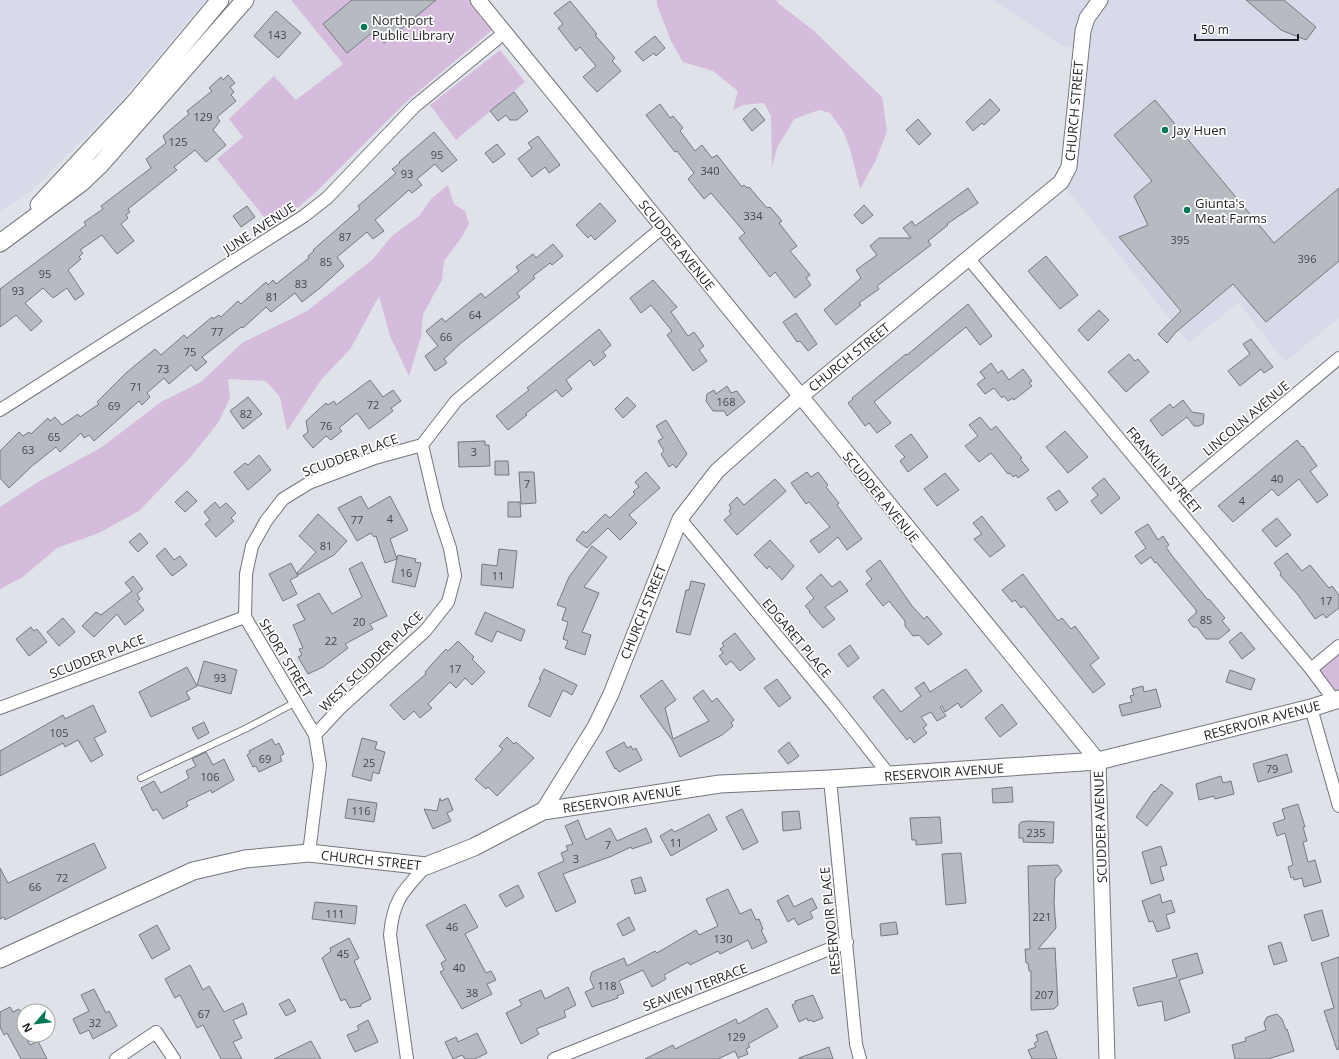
<svg xmlns="http://www.w3.org/2000/svg" width="1339" height="1059" viewBox="0 0 1339 1059" font-family="'Open Sans',sans-serif">
  <rect width="100%" height="100%" fill="#e0e2e9"/>
  <!-- built -->
  <path fill="#d7dae9" d="M0,0H206L123,98L33,189L0,212Z
    M992,0H1339V318L1285,362L1238,302L1189,343L1061,182L1081,50L1059,44Z"/>
  <!-- green -->
  <path fill="#d5bcdc" d="M291,0H476L497,26L407,101L314,194L273,228L217,159L243,137L229,119L274,76L296,100L343,64Z
    M657,0H776L779,4L813,30L882,97L887,131L876,160L860,189L850,149L843,131L830,113L819,110L794,119L777,148L772,167L771,116L764,103L743,105L733,110L738,91L713,71L683,62L671,41L657,5Z
    M500,50L525,82L456,140L430,105Z
    M448,185L454,204L465,211L469,224L462,237L444,261L442,280L423,314L421,337L409,376L390,336L379,296L351,348L321,380L287,431L280,397L266,381L228,379L230,398L218,423L188,460L139,511L99,533L57,548L23,577L0,589V507L38,482L102,447L161,402L201,382L242,343L307,311L372,260L392,236L419,216L431,199Z
    M1339,653V692L1335,694L1318,671Z"/>
  <!-- building -->
  <path fill="#b6bbc1" stroke="#75797f" d="M352,0H436L384,43L374,31L347,53L323,24Z
    M1246,0H1284L1316,27L1306,40L1281,30Z
    M570,1L597,34L595,35L615,58L612,61L621,71L597,92L583,77L596,66L580,47L576,51L558,28L563,24L554,13Z
    M276,11L301,33L278,58L254,36Z
    M655,36L665,48L656,56L654,53L643,61L635,52Z
    M228,75L235,83L230,87L234,92L231,95L236,101L217,117L220,121L213,130L226,145L206,162L195,150L174,167L177,170L128,209L130,212L126,215L128,218L121,224L134,241L117,254L102,235L80,250L83,253L79,257L81,259L68,270L84,294L75,300L67,288L53,298L43,288L25,303L42,321L31,331L16,315L0,327V289L86,225L84,222L103,209L101,206L151,168L146,159L166,143L163,136L189,114L187,111L212,91L209,88L221,77L223,80Z
    M514,92L528,111L517,120H510L506,115L498,121L490,111Z
    M990,99L1000,110L984,125L982,123L973,131L966,122Z
    M1155,100L1274,243L1339,188V261L1266,322L1233,284L1176,332L1167,343L1158,334L1181,311L1119,237L1148,225L1134,196L1152,181L1114,135Z
    M660,104L670,118L673,116L683,128L680,131L695,151L702,145L712,158L717,155L742,187L744,185L747,188L749,187L767,208L770,207L782,221L779,223L797,246L790,251L810,275L806,278L811,285L795,298L775,272L770,277L739,238L745,233L711,193L704,199L688,179L694,173L677,151L675,152L646,115Z
    M755,108L765,120L752,131L743,119Z
    M918,119L931,134L919,145L906,130Z
    M434,132L457,160L442,172L435,164L417,179L422,185L412,193L409,190L375,220L384,231L373,239L367,232L337,257L344,266L320,288L302,302L295,293L271,312L266,307L243,328L241,327L202,357L207,362L196,371L191,365L169,384L164,378L147,393L150,397L142,405L139,401L94,441L89,435L84,438L81,433L60,452L56,447L32,466L9,488L0,478V451L19,432L23,436L29,432L31,434L48,418L50,421L55,417L62,425L78,414L80,417L99,404L97,402L126,373L155,349L161,355L184,335L187,338L212,317L213,319L219,315L221,317L238,301L241,304L266,282L268,285L273,280L276,284L309,258L308,256L314,251L313,250L353,215L360,209L358,206L396,173L392,169L400,163L399,162Z
    M538,136L560,165L549,173L545,167L532,177L518,159L532,148L528,143Z
    M497,144L505,154L493,163L485,153Z
    M968,188L978,203L947,224L948,225L928,241L931,245L877,286L879,289L859,303L861,305L836,325L824,310L861,278L856,270L877,255L870,246L879,238H911L903,228L912,221L915,226Z
    M600,203L616,221L595,240L591,235L588,238L576,225Z
    M864,205L873,215L862,224L854,215Z
    M247,206L255,217L241,227L233,216Z
    M553,244L563,256L552,265L550,263L533,276L535,278L517,293L520,297L461,343L444,359L447,363L435,371L425,356L438,346L426,331L442,318L445,322L481,293L485,298L519,271L516,267L533,254L536,258Z
    M1046,256L1078,295L1060,309L1028,271Z
    M653,280L677,307L671,312L688,336L694,332L704,346L699,350L707,361L693,371L667,335L672,331L651,305L641,313L630,298Z
    M968,304L992,336L980,345L966,327L874,402L891,423L877,433L869,423L865,426L848,403L853,399L852,398L906,354L907,355Z
    M1099,310L1109,320L1088,341L1078,330Z
    M796,313L817,344L808,351L800,341L797,342L783,322Z
    M599,329L611,345L603,352L606,356L594,366L590,360L566,380L572,389L562,397L556,390L525,414L527,415L508,430L496,416L529,390L527,388Z
    M1251,339L1273,367L1264,373L1261,369L1240,386L1228,371L1250,354L1243,344Z
    M1129,354L1135,361L1138,359L1149,372L1126,392L1108,372Z
    M991,363L998,373L1002,370L1009,380L1023,369L1032,381L1029,383L1032,386L1014,400L1013,398L1008,401L1004,396L1002,398L994,388L985,394L977,384L985,378L980,372Z
    M370,380L383,397L393,390L401,401L391,408L393,411L369,429L357,413L339,428L342,431L331,440L326,436L313,448L303,436L308,432L306,421L326,403L328,405L334,401L336,405Z
    M727,386L731,393L737,391L745,402L727,416L724,411H713L706,401L707,394L714,390L716,394Z
    M248,397L262,414L243,429L230,411Z
    M627,397L636,406L623,418L615,409Z
    M1183,400L1192,412L1204,414L1203,424L1199,426H1194L1187,417L1162,436L1150,420L1170,404L1173,408Z
    M980,417L991,430L996,426L1022,458L1020,459L1029,470L1018,478L1016,475L1013,477L1010,473L1008,474L991,453L979,462L965,446L978,436L969,425Z
    M666,420L687,454L676,468L673,464L669,467L661,454L664,451L658,441L663,438L656,426Z
    M1065,431L1088,457L1068,473L1046,447Z
    M911,434L928,457L908,472L900,461L905,457L895,446Z
    M1297,440L1302,447L1303,446L1317,466L1310,471L1328,495L1317,503L1299,479L1278,496L1272,489L1233,522L1218,506Z
    M485,441V445H489L490,466L459,467L458,442Z
    M259,455L271,470L248,490L234,472L245,463L248,465Z
    M495,461H508L509,475H495Z
    M519,472H534L536,503L521,504Z
    M646,472L660,488L629,515L637,523L620,540L608,528L587,548L576,540L583,531L586,533L605,514L610,518L635,494L633,492L639,487L635,482Z
    M807,472L811,477L818,472L828,485L826,487L839,503L837,505L862,539L847,550L838,537L819,553L810,541L830,527L809,502L806,504L791,483Z
    M945,473L959,490L937,506L924,489Z
    M1104,478L1120,498L1101,514L1091,501L1098,495L1092,488Z
    M775,479L786,491L737,535L724,520L731,514L729,511L731,508L729,505L737,497L744,505Z
    M1059,490L1068,502L1056,511L1047,498Z
    M187,491L197,501L185,512L175,502Z
    M361,496L368,509L390,496L408,530L390,539L397,559L398,555L416,559L415,562L421,563L415,587L392,582L397,559L385,563L376,536L374,537L371,533L357,541L338,508Z
    M215,502L220,508L226,503L236,513L231,518L234,521L216,537L205,524L210,520L204,512Z
    M508,502H520L521,517H508Z
    M318,514L347,541L334,555L298,575L297,573L316,552L299,536Z
    M982,516L1005,546L990,557L974,539L982,534L973,523Z
    M1277,518L1291,535L1276,547L1262,530Z
    M1148,524L1158,540L1163,536L1169,545L1166,547L1173,557L1208,600L1209,599L1225,618L1222,621L1230,630L1219,639H1206L1197,627H1193L1188,620L1196,613V610L1156,562L1155,563L1151,557L1141,564L1135,556L1146,548L1135,532Z
    M140,533L148,543L138,552L129,542Z
    M770,540L794,566L782,580L769,566L767,569L754,555Z
    M592,546L607,557L584,587L599,593L582,632L591,635L585,655L565,648L568,641L563,639L568,622L562,620L566,608L557,605L569,577Z
    M165,548L174,560L180,556L187,565L172,576L156,556Z
    M499,549L517,551L513,588L481,585L482,564L497,566Z
    M1287,553L1302,571L1310,565L1329,588L1332,586L1339,595V608L1326,618L1323,614L1315,619L1298,595L1280,575L1281,573L1274,563Z
    M880,560L912,606L924,619L927,616L942,634L928,645L919,635L913,636L905,626V621L889,601L883,606L866,584L872,579L866,571Z
    M362,562L387,616L370,624L373,629L345,644L348,648L323,667L308,674L298,657L302,655L299,649L303,648L293,625L305,620L297,605L319,593L332,614L362,597L349,569Z
    M291,563L298,576L290,580L297,594L283,601L269,574Z
    M821,574L832,587L840,581L848,591L825,607L835,619L823,628L809,612L810,611L805,606L814,598L806,588Z
    M1023,574L1058,621L1062,618L1071,629L1075,626L1099,658L1090,665L1105,684L1093,693L1024,606L1021,608L1015,600L1012,602L1002,590Z
    M133,576L143,589L137,594L140,599L137,601L144,610L125,625L117,614L94,637L82,626L96,612L101,615L132,591L125,583Z
    M691,581L705,584L690,635L676,632L686,590H689Z
    M485,612L525,630L521,641L497,631L492,642L475,634Z
    M63,618L75,632L59,646L47,632Z
    M31,627L34,631L37,629L47,642L29,656L16,639Z
    M1241,632L1255,649L1242,659L1229,642Z
    M735,633L755,659L740,671L731,661L726,665L719,656L723,653L720,649L724,646L722,643Z
    M458,641L474,657L472,659L485,672L472,685L465,678L456,688L450,682L428,704L432,708L420,718L414,711L404,720L390,705L426,674L425,672L432,664L446,649L448,651Z
    M850,645L859,658L848,667L838,654Z
    M204,661L237,670L231,694L197,685Z
    M187,667L197,686L186,692L190,699L151,717L139,692Z
    M544,669L577,685L572,695L563,690L550,717L528,706L541,679H539Z
    M966,669L982,691L961,708L958,703L945,712L942,706L940,707L946,716L937,721L931,712L921,717L927,725L923,728L927,733L914,743L910,737L907,740L873,697L883,689L901,712L921,696L915,688L924,682L930,692Z
    M1230,670L1255,679L1251,690L1226,682Z
    M777,679L791,698L779,707L764,688Z
    M662,680L676,700L665,708L673,739L709,721L693,698L703,690L712,702L717,698L734,720L731,723L733,726L722,735L680,757L672,740L640,696Z
    M1143,686L1144,692L1156,689L1161,707L1122,716L1119,705L1132,702L1130,696L1134,695L1132,689Z
    M1002,704L1017,724L1000,737L985,718Z
    M93,705L106,732L94,738L103,755L91,762L78,740L65,747L63,743L0,776V751L63,715L65,719Z
    M204,722L209,733L198,739L192,728Z
    M507,737L514,744L516,742L534,758L497,796L488,787L486,789L475,779L503,749L499,746Z
    M362,738L377,742L375,749L385,752L379,774L373,772L371,781L352,776Z
    M272,739L275,745L279,743L284,754L280,756L282,761L259,772L256,766L253,767L247,755L250,753L249,751Z
    M624,742L627,748L631,746L633,750L636,748L642,760L619,772L616,768L615,769L606,752Z
    M789,742L799,756L788,764L778,751Z
    M206,752L213,765L224,759L234,780L212,793L211,790L186,802L188,806L163,819L157,809L153,811L141,788L154,781L161,793L189,778L186,771L196,766L192,759Z
    M1287,754L1292,772L1258,782L1253,764Z
    M1221,776L1223,783L1231,781L1234,794L1215,799L1214,796L1199,800L1196,784Z
    M1161,784L1173,793L1147,826L1136,817L1154,791L1155,792Z
    M1012,787L1013,802L993,803L992,789Z
    M440,798L441,801L448,798L453,810L447,813L451,821L433,829L424,809L437,811Z
    M348,799L377,803L374,822L345,818Z
    M1298,804L1305,827H1303L1307,841L1303,842L1308,862L1315,860L1321,882L1304,887L1302,878L1294,880L1293,877L1291,878L1288,867L1293,865L1285,833L1277,836L1273,823L1285,819L1282,809Z
    M742,809L758,842L743,850L726,817Z
    M799,811L801,829L783,831L782,812Z
    M709,814L717,830L671,856L660,836L672,829L674,832L681,829Z
    M940,817L942,843L916,845V840H912L910,818Z
    M578,820L586,840L610,828L617,841L646,828L652,842L632,849L631,847L612,856L563,874L576,902L556,912L538,873L564,861L561,853L568,850L566,846L573,844L565,826Z
    M1028,821L1054,822L1053,843L1023,842V838H1019V825L1021,822Z
    M94,843L106,868L5,920L4,917L0,919V868L8,883Z
    M1161,846L1167,865L1160,867L1164,880L1151,884L1142,852Z
    M961,853L966,903L946,905L942,854Z
    M1058,865L1062,871L1055,879L1054,903L1056,928L1038,949L1055,948L1058,1005L1054,1009L1031,1010V971H1029L1028,963H1026L1025,949H1030L1028,866Z
    M641,877L646,891L635,894L631,880Z
    M518,885L524,897L506,907L499,895Z
    M728,889L740,914L751,909L756,920L759,919L763,929L761,930L767,942L752,949L748,940L720,954L718,951L690,965L688,962L664,975L666,979L652,987L643,970L619,981L624,993L617,996L618,998L592,1007L585,992L594,988L590,979L592,972L624,958L627,966L655,951L657,953L696,930L699,935L718,926L706,899Z
    M1160,894L1162,903L1171,900L1175,912L1166,915L1170,928L1157,932L1153,921L1149,922L1142,901Z
    M788,895L794,907L812,898L817,908L810,912L813,918L798,925L794,918L788,922L777,901Z
    M315,902L357,906L355,924L312,919Z
    M465,904L478,927L465,934L486,973L491,971L496,980L487,984L492,994L462,1009L440,972L444,970L441,963L446,960L426,925Z
    M1322,910L1329,936L1312,941L1304,915Z
    M629,917L635,930L623,936L617,924Z
    M896,922L898,934L881,936L880,924Z
    M157,925L170,949L152,959L139,935Z
    M349,938L359,958L354,961L371,999L361,1004V1006L350,1008L345,999L341,1001L322,958L331,951L330,948Z
    M1281,942L1287,961L1274,965L1268,946Z
    M1197,953L1203,973L1179,980L1190,1012L1165,1021L1162,1001L1138,1006L1133,988L1177,977L1172,960Z
    M1339,957V1049L1337,1050L1324,1011L1334,1008L1321,963Z
    M190,965L203,990L209,986L224,1012L243,1003L247,1014L233,1020L242,1038L233,1042L242,1059H221L203,1025L197,1028L180,995L175,998L165,979Z
    M568,987L576,1005L564,1011L566,1017L536,1029L539,1034L521,1044L506,1013L522,1005L519,1000L541,990L545,999Z
    M94,989L106,1013L109,1011L117,1026L93,1039L89,1030L80,1034L73,1019L89,1011L81,995Z
    M813,995L823,1018L813,1022L811,1020L808,1021L807,1018L799,1022L792,1005L796,1003L795,1001Z
    M289,999L296,1011L286,1016L279,1004Z
    M10,1007L13,1012L19,1009L24,1017V1022L19,1025L30,1045L38,1041L47,1059H21L7,1033L4,1035L0,1027V1012Z
    M767,1008L778,1027L748,1044L750,1047L746,1049L748,1054L738,1058L735,1051L718,1059H645L673,1045L675,1049L736,1019L738,1024Z
    M1277,1014L1282,1019L1286,1030L1287,1029L1294,1051L1268,1059H1235L1232,1045L1246,1041L1245,1038L1266,1030L1264,1023L1267,1017Z
    M368,1020L378,1042L355,1052L347,1035L359,1030L357,1026Z
    M1047,1031L1057,1059H1032L1028,1050L1036,1047L1034,1043L1038,1041L1036,1035Z
    M477,1033L487,1053L475,1059H465L462,1055L453,1059L445,1042L456,1037L458,1042Z
    M311,1041L321,1059H274Z
    M829,1047L833,1059H799V1058Z"/>
  <g fill="none" stroke-linecap="round" stroke-linejoin="round">
    <!-- service casing -->
    <g stroke="#75767d" stroke-width="8">
      <path id="service" d="M141,778L247,728L296,702"/>
    </g>
    <!-- minor casing -->
    <g stroke="#75767d" stroke-width="14">
      <path id="minor" d="M969,259L1311,669L1334,700
        M0,410L304,216L327,198L415,106L504,33
        M1171,499L1339,358
        M680,519L835,706L890,776
        M245,617L246,574L252,546L266,521L283,499L309,483L375,458L422,445L456,401L663,227
        M245,617L315,735L320,765L309,853
        M1311,669L1339,646
        M0,708L245,617
        M1311,708L1339,806
        M315,735L340,708L425,631L448,602L455,576L450,548L437,509L422,445
        M830,779L856,1044L860,1059
        M116,1059L156,1032L174,1059
        M407,1059L390,935C393,900 403,891 426,866
        M554,1059L847,942"/>
    </g>
    <!-- tertiary casing -->
    <g stroke="#75767d" stroke-width="17">
      <path id="tertiary" d="M478,0L1098,761L1107,1059
        M543,811L595,727L611,694L680,519L717,471L800,397L1061,182L1069,167L1083,31L1087,18L1100,0"/>
    </g>
    <!-- secondary casing -->
    <g stroke="#75767d" stroke-width="19">
      <path id="secondary" d="M39,205L136,101L220,0
        M0,243L81,183L101,164L245,0
        M0,959L193,871L245,859L309,853L426,866L474,847L543,811L720,784L830,779L1098,761L1311,708L1339,699"/>
    </g>
    <!-- service -->
    <use href="#service" stroke="#fff" stroke-width="6"/>
    <!-- minor -->
    <use href="#minor" stroke="#fff" stroke-width="12"/>
    <!-- tertiary -->
    <use href="#tertiary" stroke="#fff" stroke-width="15"/>
    <!-- secondary -->
    <use href="#secondary" stroke="#fff" stroke-width="17"/>
  </g>
  <!-- markers -->
  <g fill="#027854" stroke="#fff" stroke-width="1.5">
    <circle cx="364" cy="27" r="4"/>
    <circle cx="1165" cy="130" r="4"/>
    <circle cx="1187" cy="210" r="4"/>
  </g>
  <g text-anchor="middle" dominant-baseline="central" stroke-width="3.5" stroke-linejoin="round" paint-order="stroke">
    <!-- number labels -->
    <g font-size="11" fill="#44464a">
      <text x="277" y="34">143</text>
      <text x="203" y="116">129</text>
      <text x="178" y="141">125</text>
      <text x="437" y="154">95</text>
      <text x="710" y="170">340</text>
      <text x="407" y="173">93</text>
      <text x="753" y="215">334</text>
      <text x="345" y="236">87</text>
      <text x="1180" y="239">395</text>
      <text x="1307" y="258">396</text>
      <text x="326" y="261">85</text>
      <text x="45" y="273">95</text>
      <text x="301" y="283">83</text>
      <text x="18" y="290">93</text>
      <text x="272" y="296">81</text>
      <text x="475" y="314">64</text>
      <text x="217" y="331">77</text>
      <text x="446" y="336">66</text>
      <text x="190" y="351">75</text>
      <text x="163" y="368">73</text>
      <text x="136" y="386">71</text>
      <text x="726" y="401">168</text>
      <text x="373" y="404">72</text>
      <text x="114" y="405">69</text>
      <text x="246" y="413">82</text>
      <text x="326" y="425">76</text>
      <text x="54" y="436">65</text>
      <text x="28" y="449">63</text>
      <text x="474" y="451">3</text>
      <text x="1277" y="478">40</text>
      <text x="527" y="483">7</text>
      <text x="1242" y="500">4</text>
      <text x="390" y="518">4</text>
      <text x="357" y="519">77</text>
      <text x="326" y="545">81</text>
      <text x="406" y="572">16</text>
      <text x="498" y="575">11</text>
      <text x="1326" y="600">17</text>
      <text x="1206" y="619">85</text>
      <text x="359" y="621">20</text>
      <text x="331" y="640">22</text>
      <text x="455" y="668">17</text>
      <text x="220" y="677">93</text>
      <text x="59" y="732">105</text>
      <text x="265" y="758">69</text>
      <text x="369" y="762">25</text>
      <text x="1272" y="768">79</text>
      <text x="210" y="776">106</text>
      <text x="361" y="810">116</text>
      <text x="1036" y="832">235</text>
      <text x="676" y="842">11</text>
      <text x="608" y="844">7</text>
      <text x="576" y="858">3</text>
      <text x="62" y="877">72</text>
      <text x="35" y="886">66</text>
      <text x="335" y="913">111</text>
      <text x="1042" y="916">221</text>
      <text x="452" y="926">46</text>
      <text x="723" y="938">130</text>
      <text x="343" y="953">45</text>
      <text x="459" y="967">40</text>
      <text x="607" y="985">118</text>
      <text x="472" y="992">38</text>
      <text x="1044" y="994">207</text>
      <text x="204" y="1013">67</text>
      <text x="95" y="1022">32</text>
      <text x="736" y="1036">129</text>
    </g>
    <!-- poi labels -->
    <g font-size="13" fill="#1e1f22" stroke="#fff" text-anchor="start">
      <text x="372" y="20">Northport<tspan x="372" dy="15">Public Library</tspan></text>
      <text x="1173" y="130">Jay Huen</text>
      <text x="1195" y="203">Giunta's<tspan x="1195" dy="15">Meat Farms</tspan></text>
    </g>
    <!-- street labels -->
    <g font-size="13" fill="#1e1f22" stroke="#fff">
      <text transform="translate(1074 111) rotate(-85)">CHURCH STREET</text>
      <text transform="translate(259 228) rotate(-33)">JUNE AVENUE</text>
      <text transform="translate(677 245) rotate(51)">SCUDDER AVENUE</text>
      <text transform="translate(849 357) rotate(-39)">CHURCH STREET</text>
      <text transform="translate(1246 418) rotate(-40)">LINCOLN AVENUE</text>
      <text transform="translate(350 455) rotate(-20)">SCUDDER PLACE</text>
      <text transform="translate(1164 470) rotate(50)">FRANKLIN STREET</text>
      <text transform="translate(881 497) rotate(51)">SCUDDER AVENUE</text>
      <text transform="translate(643 612) rotate(-68)">CHURCH STREET</text>
      <text transform="translate(797 638) rotate(50)">EDGARET PLACE</text>
      <text transform="translate(97 656) rotate(-21)">SCUDDER PLACE</text>
      <text transform="translate(286 658) rotate(59)">SHORT STREET</text>
      <text transform="translate(371 661) rotate(-44)">WEST SCUDDER PLACE</text>
      <text transform="translate(1262 720) rotate(-15)">RESERVOIR AVENUE</text>
      <text transform="translate(944 772) rotate(-4)">RESERVOIR AVENUE</text>
      <text transform="translate(622 799) rotate(-9)">RESERVOIR AVENUE</text>
      <text transform="translate(1100 827) rotate(-92)">SCUDDER AVENUE</text>
      <text transform="translate(371 860) rotate(6)">CHURCH STREET</text>
      <text transform="translate(830 921) rotate(-96)">RESERVOIR PLACE</text>
      <text transform="translate(695 987) rotate(-21)">SEAVIEW TERRACE</text>
    </g>
  </g>
  <!-- north arrow -->
  <g transform="translate(36 1023) rotate(242)"><circle r="19" fill="#ffffff" stroke="#a5a5a7"/>
  <path d="M0-3L7 15L0 10L-7 15Z" fill="#027854"/>
  <text y="-6" font-size="11" font-weight="bold" text-anchor="middle" fill="#1e1f22">N</text>
  </g>
  <!-- scale -->
  <path d="M1195 34v6h103v-6" fill="none" stroke="#1e1f22" stroke-width="2"/>
  <text x="1201" y="34" font-size="12" fill="#1e1f22" stroke="#ffffff" stroke-width="3" paint-order="stroke">50 m</text>
</svg>
